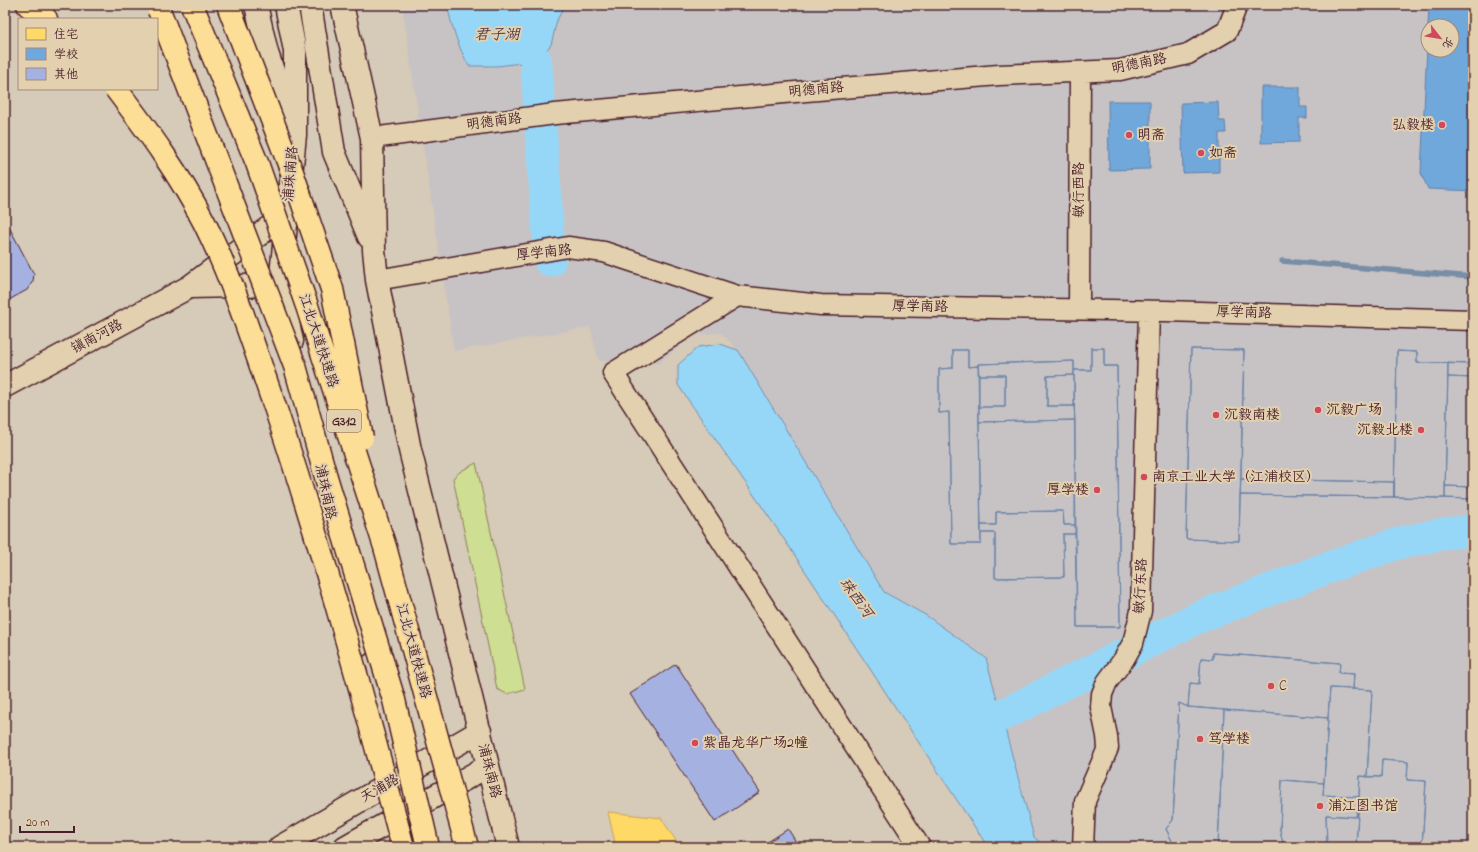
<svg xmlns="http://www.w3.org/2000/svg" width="1478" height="852" viewBox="0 0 1478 852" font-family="'Indie Flower','LXGW WenKai TC',sans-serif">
  <rect width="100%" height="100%" fill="#d6cab8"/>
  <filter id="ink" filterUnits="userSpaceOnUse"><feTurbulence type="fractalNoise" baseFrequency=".025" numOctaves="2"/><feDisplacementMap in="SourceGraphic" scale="8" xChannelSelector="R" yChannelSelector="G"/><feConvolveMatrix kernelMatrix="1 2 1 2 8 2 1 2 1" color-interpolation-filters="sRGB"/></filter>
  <g filter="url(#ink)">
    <!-- built -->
    <path fill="#c7c3c4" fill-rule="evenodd" d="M402,5H1473V847H1045L1034,837L986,658L927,616L884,592L738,350L721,333L693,335L659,363L599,361L590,327L454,351ZM1428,26H1452V50H1428Z"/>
    <!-- green -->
    <path fill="#cede92" stroke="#8c7e5e" d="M476,463L525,689L507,694L497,689L453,478L461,471Z"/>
    <!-- water -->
    <path fill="#96d7f8" stroke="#788da6" d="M447,5H565L557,20L551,45L536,61L498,66H469C458,47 452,27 447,5Z
      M720,344L738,350L884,592L927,616L986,658L1034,837L1045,847H988L776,527L678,385V365L698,347Z"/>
    <!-- homes -->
    <path fill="#ffd966" stroke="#c9a154" d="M608,812L661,818L680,847H616Z"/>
    <!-- schools -->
    <path fill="#6fa8dc" stroke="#647fa7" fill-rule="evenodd" d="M1429,5H1473V191L1428,189L1421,173ZM1428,26H1452V50H1428Z
      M1261,87H1300V107H1307V118H1299V142L1261,143Z
      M1108,101H1150V169L1109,170Z
      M1218,102L1219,121H1225L1226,133H1219V172L1183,173L1181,103Z
      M1091,348H1104V366H1117L1120,627H1077L1075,534H1063L1064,577L995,578V533H981V544H951L949,412L939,413V369L953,368V350H968V367L978,366V364L1074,361V370H1091ZM979,375H1005V407H979ZM1074,375V406H1047V376ZM1075,420V525H1064L1063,511L996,512V525H981L979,422Z
      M1091,348H1104V366H1117L1120,627H1077L1074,370H1091Z
      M1191,349L1244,350L1241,479L1394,482V497L1240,495L1239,541L1186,539Z
      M1191,349L1244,350L1239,541L1186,539Z
      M953,350H968V367L978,366L981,544H951L949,412L939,413V369L953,368Z
      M1397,351L1417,352V363L1473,364V378L1448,377L1445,486L1473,487V499L1394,497Z
      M1397,351L1417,352V363H1448L1445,498L1394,497Z
      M1074,361V375L1047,376V406H1074L1075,420L979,422V407H1005V375H979L978,364Z
      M1448,363L1473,364V378L1448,377Z
      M1241,479L1394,482V497L1240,495Z
      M1445,486L1473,487V499L1445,498Z
      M1063,511L1064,525H1075V534H1063L1064,577L995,578V533H981V525H996V512Z
      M1213,653L1340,663L1339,673L1354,674L1353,689L1372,690L1367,777H1381L1382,760L1408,762L1407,780L1426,781L1422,847H1356L1359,797L1356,817L1326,815L1327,847H1284L1280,830L1282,780L1324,783L1328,718L1224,710L1218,847H1175L1166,829L1173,820L1179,703L1188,707L1190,683L1199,684L1201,658L1213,659Z
      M1213,653L1340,663L1339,673L1354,674L1353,689L1330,688L1328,718L1188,707L1190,683L1199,684L1201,658L1213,659Z
      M1330,688L1372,690L1367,777L1360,776L1359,797L1323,795Z
      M1179,703L1188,707L1224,710L1218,847H1175L1166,829L1173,820Z
      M1382,760L1408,762L1407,780L1426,781L1422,847H1356L1360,776L1381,777Z
      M1282,780L1324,783L1323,795L1359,797L1356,817L1326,815L1327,847H1284L1280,830Z"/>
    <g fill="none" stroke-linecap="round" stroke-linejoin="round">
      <!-- stream -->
      <path stroke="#788da6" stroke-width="5.5" d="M1282,261L1473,277"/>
      <!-- river -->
      <path stroke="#96d7f8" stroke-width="32" d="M536,61L550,261
        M962,735L1199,617L1324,569L1399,543L1447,533L1473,531"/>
    </g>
    <!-- building -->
    <path fill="#a5b2e1" stroke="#4a1f2b" d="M5,226L10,229L34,274L33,281L27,290L5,302Z
      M676,664L760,792L715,822L630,694Z
      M788,829L799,847H760Z"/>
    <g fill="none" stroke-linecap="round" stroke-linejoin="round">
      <!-- minor casing -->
      <g stroke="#4a1f2b" stroke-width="23">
        <path id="minor" d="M372,138L555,114L806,91L999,75L1120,70L1188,54L1227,31L1237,5
          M377,280L568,247L604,252L737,296L821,305L1165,311L1473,320
          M737,296L613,373L920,847
          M1079,309L1080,72
          M1083,847L1085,801L1108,748L1107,736L1101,707L1102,694L1107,682L1124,659L1133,643L1141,611L1149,311"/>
      </g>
      <!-- tertiary casing -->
      <g stroke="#4a1f2b" stroke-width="25">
        <path id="tertiary" d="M256,5L267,53L289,119
          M286,5L295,51V135L280,285L292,341
          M310,5L334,152L369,237
          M342,5L372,138L374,250L377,280L410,450L508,847
          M189,287L280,285
          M5,386L189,287L287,214
          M331,523L358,646
          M280,847L480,731
          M345,847L488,766"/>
      </g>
      <!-- trunk casing -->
      <g stroke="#4a1f2b" stroke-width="25">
        <path id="trunk" d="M28,5L46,19"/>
      </g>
      <!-- minor -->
      <use href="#minor" stroke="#e2d0ae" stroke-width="20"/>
      <!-- tertiary -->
      <use href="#tertiary" stroke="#e2d0ae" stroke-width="22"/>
      <!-- trunk -->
      <use href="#trunk" stroke="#fdde96" stroke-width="22"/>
      <!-- trunk-bridge casing -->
      <g stroke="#4a1f2b" stroke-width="25" stroke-linecap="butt">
        <path id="trunk-bridge" d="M192,5L257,163L307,306L385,547L467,847
          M228,5L292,172L332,289L362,438
          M159,10L295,366L326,477L394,700L428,847
          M116,89C148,131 180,175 204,222C234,282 254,347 276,410C324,554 364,700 403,847"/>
      </g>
      <!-- trunk-bridge -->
      <use href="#trunk-bridge" stroke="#fdde96" stroke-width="22"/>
    </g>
  </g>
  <!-- markers -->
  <g fill="#d1495b" stroke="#e2d0ae" stroke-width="1.5">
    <circle cx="1442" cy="125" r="4"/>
    <circle cx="1129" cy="135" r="4"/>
    <circle cx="1201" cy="153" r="4"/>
    <circle cx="1318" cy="410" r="4"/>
    <circle cx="1216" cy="415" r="4"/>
    <circle cx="1421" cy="430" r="4"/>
    <circle cx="1144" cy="477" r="4"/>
    <circle cx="1097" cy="490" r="4"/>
    <circle cx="1271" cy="686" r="4"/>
    <circle cx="1200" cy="739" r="4"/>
    <circle cx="695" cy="743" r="4"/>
    <circle cx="1320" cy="806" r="4"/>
  </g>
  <g text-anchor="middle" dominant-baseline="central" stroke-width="4" stroke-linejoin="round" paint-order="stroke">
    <!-- shield labels -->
    <rect fill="#e2d0ae" stroke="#785452" stroke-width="1" x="327" y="410" width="34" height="22" rx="3"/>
    <g font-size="13" font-weight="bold" fill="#4a1f2b">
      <text x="344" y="421">G312</text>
    </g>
    <!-- street labels -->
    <g font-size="14" fill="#4a1f2b" stroke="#e2d0ae">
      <text transform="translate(1139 64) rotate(-11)">明德南路</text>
      <text transform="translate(816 90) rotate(-5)">明德南路</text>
      <text transform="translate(494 122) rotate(-7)">明德南路</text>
      <text transform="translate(291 174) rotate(-85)">浦珠南路</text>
      <text transform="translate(1079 190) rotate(-90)">敏行西路</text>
      <text transform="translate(544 253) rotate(-6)">厚学南路</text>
      <text transform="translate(920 307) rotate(1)">厚学南路</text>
      <text transform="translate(1244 313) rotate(2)">厚学南路</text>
      <text transform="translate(97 337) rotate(-28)">镇南河路</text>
      <text transform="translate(318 341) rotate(72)">江北大道快速路</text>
      <text transform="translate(325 492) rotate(78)">浦珠南路</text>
      <text transform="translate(1141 586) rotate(-87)">敏行东路</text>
      <text transform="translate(413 651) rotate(75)">江北大道快速路</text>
      <text transform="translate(489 771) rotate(76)">浦珠南路</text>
      <text transform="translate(380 789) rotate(-30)">天浦路</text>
    </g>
    <!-- poi labels -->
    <g font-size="14" fill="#4a1f2b" stroke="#e2d0ae" text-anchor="start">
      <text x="1434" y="125" text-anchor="end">弘毅楼</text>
      <text x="1137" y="135">明斋</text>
      <text x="1209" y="153">如斋</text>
      <text x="1326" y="410">沉毅广场</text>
      <text x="1224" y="415">沉毅南楼</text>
      <text x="1413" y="430" text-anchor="end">沉毅北楼</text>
      <text x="1152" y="477">南京工业大学（江浦校区）</text>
      <text x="1089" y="490" text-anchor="end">厚学楼</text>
      <text x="1279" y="686">C</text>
      <text x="1208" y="739">笃学楼</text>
      <text x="703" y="743">紫晶龙华广场2幢</text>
      <text x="1328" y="806">浦江图书馆</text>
    </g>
    <!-- water labels -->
    <g font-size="15" font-style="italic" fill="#553b4a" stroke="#e2d0ae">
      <text x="497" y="35">君子湖</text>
      <text transform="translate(856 598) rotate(54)">珠西河</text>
    </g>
  </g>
  <!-- margin -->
  <rect width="1478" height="852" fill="none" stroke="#e2d0ae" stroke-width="20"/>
  <rect x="10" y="10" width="1458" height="832" fill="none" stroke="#4a1f2b" stroke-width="1.5" filter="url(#ink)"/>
  <!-- legend -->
  <rect x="18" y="18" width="140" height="72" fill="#e2d0ae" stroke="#a5897a"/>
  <rect x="26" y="28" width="20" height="12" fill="#ffd966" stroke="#a5897a"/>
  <text x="54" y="38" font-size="12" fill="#4a1f2b">住宅</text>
  <rect x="26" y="48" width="20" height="12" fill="#6fa8dc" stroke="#a5897a"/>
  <text x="54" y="58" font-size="12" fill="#4a1f2b">学校</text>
  <rect x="26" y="68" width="20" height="12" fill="#a5b2e1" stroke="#a5897a"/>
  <text x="54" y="78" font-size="12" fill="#4a1f2b">其他</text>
  <!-- north arrow -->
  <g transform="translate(1440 38) rotate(121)"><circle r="19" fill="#e2d0ae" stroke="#a5897a"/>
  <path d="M0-3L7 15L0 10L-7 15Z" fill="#d1495b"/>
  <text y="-6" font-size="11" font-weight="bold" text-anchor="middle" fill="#4a1f2b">北</text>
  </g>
  <!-- scale -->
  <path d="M20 826v6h54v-6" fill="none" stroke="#4a1f2b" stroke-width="2"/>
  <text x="26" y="826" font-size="12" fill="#4a1f2b" stroke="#e2d0ae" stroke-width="3" paint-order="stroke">20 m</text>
</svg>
